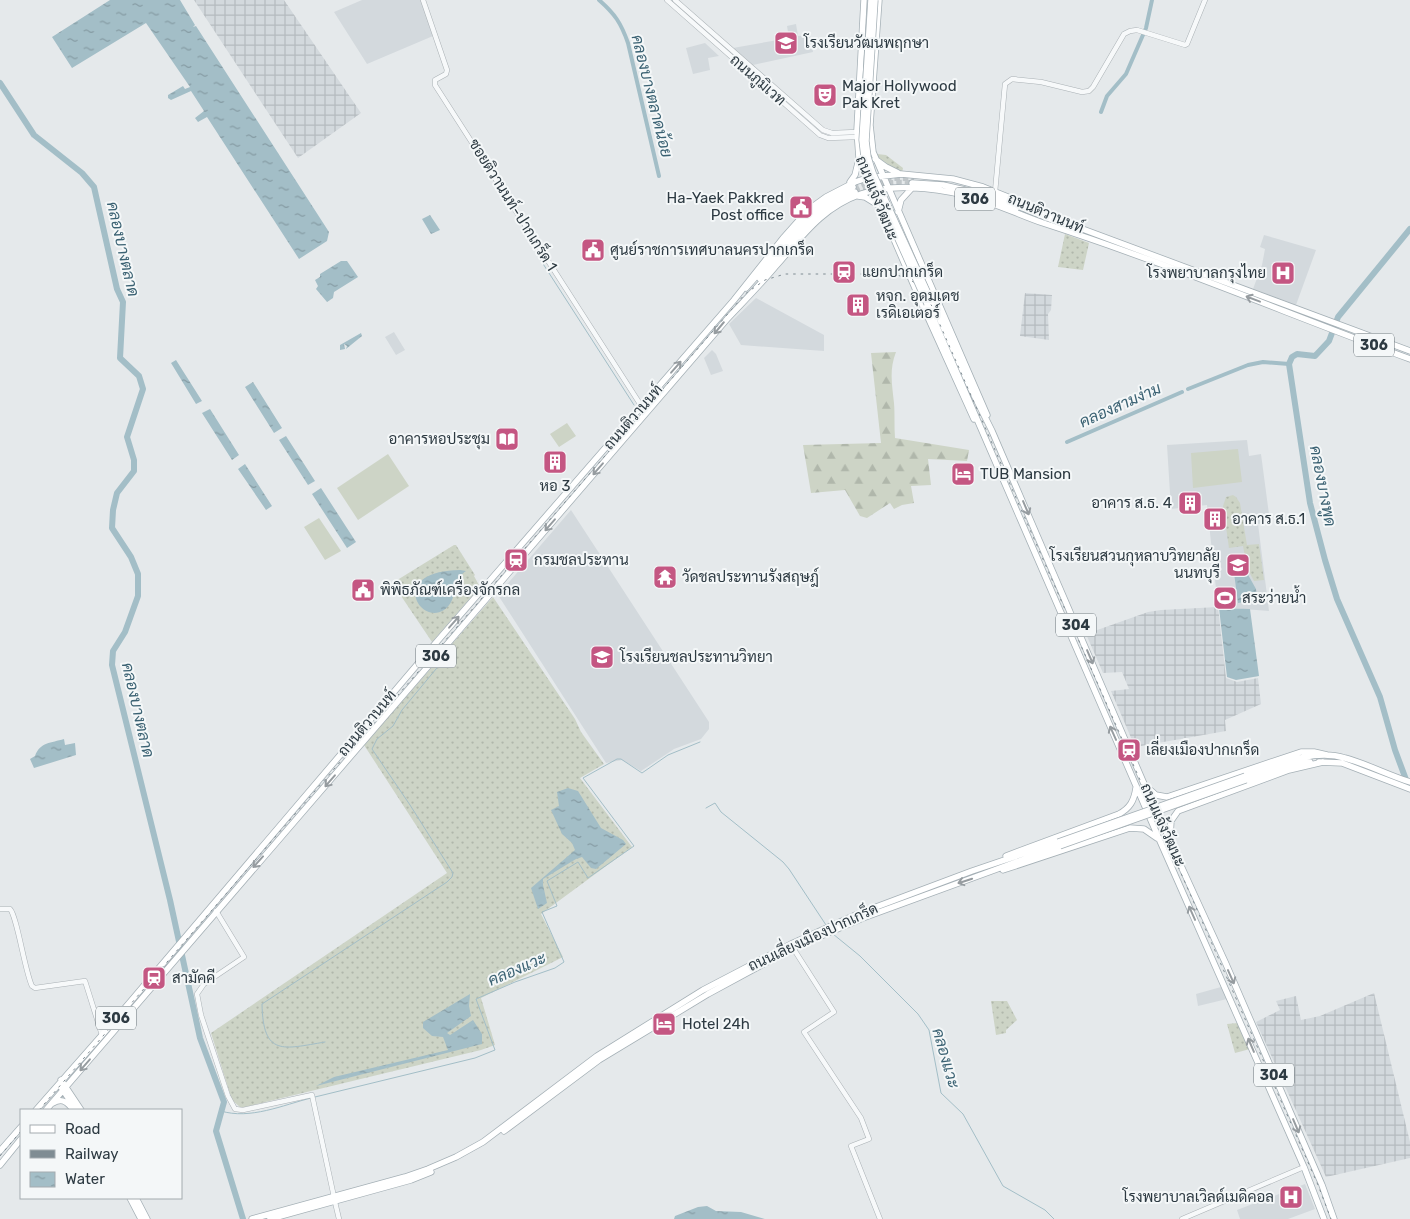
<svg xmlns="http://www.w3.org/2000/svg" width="1410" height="1219" viewBox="0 0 1410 1219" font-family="Rubik,Sarabun,sans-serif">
  <defs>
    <pattern id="industrial-grid" width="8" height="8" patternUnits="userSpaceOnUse" patternTransform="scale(1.25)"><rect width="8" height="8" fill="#d3d9dd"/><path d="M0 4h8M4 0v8" fill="none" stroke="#b5bbbf"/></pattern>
    <pattern id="grass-dots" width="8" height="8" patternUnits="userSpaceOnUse" patternTransform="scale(1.25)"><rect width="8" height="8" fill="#cdd4c6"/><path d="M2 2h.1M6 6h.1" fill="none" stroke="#b0b7ab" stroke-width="1.8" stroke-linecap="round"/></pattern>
    <pattern id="forest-firs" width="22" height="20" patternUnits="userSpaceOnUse" patternTransform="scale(1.25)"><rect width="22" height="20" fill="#cdd4c6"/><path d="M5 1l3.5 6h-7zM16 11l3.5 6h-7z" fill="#b0b7ab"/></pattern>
    <pattern id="water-ripples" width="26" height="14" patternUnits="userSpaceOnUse" patternTransform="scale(1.25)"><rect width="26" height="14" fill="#a3bec7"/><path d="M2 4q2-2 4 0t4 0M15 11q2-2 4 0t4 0" fill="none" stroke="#859ba3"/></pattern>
  </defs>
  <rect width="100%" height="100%" fill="#e5e9eb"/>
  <!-- built -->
  <path fill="#d3d9dd" d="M362,0H421L433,36L367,64L334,12Z
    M796,24L798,36L810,35L813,52L753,65L733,48L789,38L787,26Z
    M705,43L719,56L708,58L710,70L693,74L686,48Z
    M1264,235L1316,250L1296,305L1253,289L1262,265L1265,249L1260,247Z
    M756,298L824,335V351L741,345L729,324Z
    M394,332L405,350L396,355L385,337Z
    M712,350L716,354L723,371L711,375L704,358Z
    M1247,440L1249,456L1261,454L1270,522L1258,524L1269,611L1218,607L1207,505L1171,509L1167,445Z
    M571,510L709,722V729L701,739L674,749L641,771L622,760L606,763L498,595Z
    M1221,987L1227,999L1198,1006L1196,994Z
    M1305,1184L1315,1209L1288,1219H1240L1237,1210Z"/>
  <!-- industrial -->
  <path fill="url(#industrial-grid)" d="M194,0H284L361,113L298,158Z
    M1025,293L1052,295L1051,310L1048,314L1049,340L1020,336Z
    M1218,607L1226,678L1237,682L1258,678L1261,704L1225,720L1226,731L1135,747L1111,691L1129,689L1122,672L1103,673L1086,634L1148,612L1161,610Z
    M1374,993L1410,1142V1158L1326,1177L1256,1022L1280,1010L1276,1001L1296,996L1301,1020L1320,1016Z"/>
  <!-- grass -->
  <path fill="url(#grass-dots)" d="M877,154L886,155L903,168L902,173C892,169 881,164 877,154Z
    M1065,234L1089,243L1083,270L1058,267Z
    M1233,495L1236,497L1240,503L1247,545L1259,544L1264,580L1254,581L1247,568L1243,546L1229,548L1223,506L1226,497Z
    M454,545H456L475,575L474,576L480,587L432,642L393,584L394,582Z
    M493,597L575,719L581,732L604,764L580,778L632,847L541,914L563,957L481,998L495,1045L481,1050L241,1108L232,1100L211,1033L447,873L364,745Z
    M991,1001H1007L1017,1020L1006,1030V1033L996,1035Z
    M1238,1023L1250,1049L1235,1053L1227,1024Z"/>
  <!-- forest -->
  <path fill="url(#forest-firs)" d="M896,352C889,370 892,384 894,403C895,414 894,426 895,438L969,450L967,461L928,459L931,485L911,486L914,503L902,505L894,509L890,503L867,518L860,516L845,490L811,493L803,445L881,443L871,353Z"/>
  <!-- pitch -->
  <path fill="#cdd4c6" d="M567,423L576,436L559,447L550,434Z
    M1238,449L1242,482L1193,488L1191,453Z
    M388,454L409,486L358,520L337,488Z
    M319,518L341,551L325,560L304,527Z"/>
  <!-- water -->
  <path fill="url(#water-ripples)" d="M110,0H180L195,25L193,27L196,26L329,232L327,241L299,259L207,117L198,122L195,118L204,111L191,91L171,100L168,98V95L183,86L185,89L190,87L146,23L72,68L52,37Z
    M430,215L440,230L431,234L422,219Z
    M341,261H347L358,277L334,292L333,298L327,302L316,289L318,286L315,280L320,277V274Z
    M361,333L362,336L346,349L347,346L344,344L345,349L340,350V345Z
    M176,360L202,401L196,404L171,363Z
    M253,382L282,428L274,433L245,387Z
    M210,409L239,455L232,460L202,413Z
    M286,436L315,481L308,485L279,440Z
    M245,464L272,506L266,510L238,469Z
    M321,488L356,542L347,548L312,494Z
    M460,570L466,571C451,580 459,600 444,610C419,626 388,571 460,570Z
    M1246,571L1256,589L1257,598L1253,601L1238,603L1234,573Z
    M1219,608L1250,609L1259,676L1236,680L1227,677Z
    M64,739L65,745L75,743L76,755L34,768L30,759L35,756C40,742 51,743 64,739Z
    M568,788L578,791L601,828L623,840L626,844L596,869L591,868L582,857L576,859L543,879V885L547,903L538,909L531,888L575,850L572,843L562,834L551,810L559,806L557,792Z
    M470,994L469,1006L471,1016L447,1033L450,1035L473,1020L482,1034V1044L316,1086L334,1077L448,1050L443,1037L432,1036L423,1028V1022Z
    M707,1206L716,1211L741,1212L765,1219H674L675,1216L698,1207Z"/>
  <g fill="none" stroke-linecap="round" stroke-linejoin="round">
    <!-- stream -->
    <path stroke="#a3bec7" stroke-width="1" d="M538,256L634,405
      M706,808L715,803L721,812L783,862L789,869L826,925
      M833,934L860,956L918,1014L929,1030L941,1093L963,1114L1003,1186L1045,1210L1054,1219
      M325,1042C283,1049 263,1057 262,1004L447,882L452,877L453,873L410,805L372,749L377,739L393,726L402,710L441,663
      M315,1097L475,1058L495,1050L476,999L515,982L555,968L564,962L542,912L557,906L547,881L578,862L588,878L634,846L583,778L617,759H621L642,773L668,755L700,742
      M221,1111C250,1120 283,1105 311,1098"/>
    <!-- canal -->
    <path stroke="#a3bec7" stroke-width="4" d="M599,0C615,14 621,23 628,43L659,176
      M1101,112L1107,96L1126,74L1146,28L1152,0
      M1188,389L1248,365L1263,362L1289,364
      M1067,442L1182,392"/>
    <!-- river -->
    <path stroke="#a3bec7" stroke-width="6" d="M0,83L34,135L82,173L94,187L117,289L123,302L120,358L139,376L143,389L127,437L134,460V471L117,493L113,510L112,528L131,557L138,574V596L125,632L113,651L112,665L170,900L200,1038L224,1102L216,1131L243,1219
      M1408,785L1395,750L1380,697L1337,599L1325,560L1310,503L1289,364L1292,357L1297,354L1315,356L1329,341L1338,317L1410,229"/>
    <!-- major-tunnel -->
    <path stroke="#c0c6c9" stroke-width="5.5" stroke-dasharray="5.5 3" stroke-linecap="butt" d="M853,187C873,179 893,177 914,179
      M855,192C874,185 892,181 912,183"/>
    <!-- minor casing -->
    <g stroke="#aab1b5" stroke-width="5.5">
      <path id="minor" d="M423,0L447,70L446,74L435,80V85L642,407
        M667,0L820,135L828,138L857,137
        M675,0L823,130L832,133L857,132
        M995,192L1005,84L1012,79L1041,82L1082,92L1089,91L1093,87L1124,34L1130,31L1137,30L1185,45L1187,44L1205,0
        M0,909H10C17,916 25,972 32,986L35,988L85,981L102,1035
        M216,911L244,957L204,984L197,994L201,1015L228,1096L235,1109L243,1110L312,1095L334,1197
        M793,948L834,1012L804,1032L861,1118L869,1139L851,1146L880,1219
        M335,1202L339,1219
        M1182,1219L1304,1167"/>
    </g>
    <!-- major casing -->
    <g stroke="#a5b0b6" stroke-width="7">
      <path id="major" d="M864,0L857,130L859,158L921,302L974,419
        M879,0L870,125L873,152L987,415
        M875,159L886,167L898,173
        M850,182L855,175L859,159
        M912,183L943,185L965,190L1016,209
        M975,188L1050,219L1057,221
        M858,196L865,197L878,205
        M898,212L901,200L912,188
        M760,279C788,245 813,210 855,192
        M746,288L811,214L826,202L853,187
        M932,302L969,385L992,431L1154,807L1226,964L1322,1185L1334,1219
        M927,304L1160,841L1304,1167L1324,1219
        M1319,762L1342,763L1410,789
        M1245,776C1275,766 1312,748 1345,758C1367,764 1388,775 1410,782
        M1246,780L1293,764L1310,762
        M1147,787L1156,795L1167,797L1301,752H1314L1327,755
        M1170,838L1171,821L1178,811L1289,770L1323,762
        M1006,856L1119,814C1130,808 1134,801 1136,788
        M1003,870L1130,828L1144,829L1157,838
        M61,1080L81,1110
        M61,1087L76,1110
        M53,1103C61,1098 66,1101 71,1107
        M36,1110L102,1035L427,653L734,300L784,237L808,210L826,197L855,182L867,178L901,174L953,179L983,187L1018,201L1061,221L1410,351
        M46,1110L728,318C744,301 760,285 775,267C802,237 821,208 861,194C891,183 934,188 964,195C991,201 1017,214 1043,223C1167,263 1288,314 1410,359
        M504,1131L599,1060L708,994L793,948L863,918L1060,846
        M0,1151L21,1127
        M0,1165L21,1139
        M130,1198L141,1219
        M136,1198L147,1219
        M252,1219L405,1177L428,1169L456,1157L483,1142L597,1056L703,990L749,966L791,944L860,913L972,871L1058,842
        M270,1219L411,1180L431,1172"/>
    </g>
    <!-- minor -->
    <use href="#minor" stroke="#f7f9fa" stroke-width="4.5"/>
    <!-- major -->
    <use href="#major" stroke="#fff" stroke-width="5.5"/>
    <!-- rail -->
    <path stroke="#7f8c93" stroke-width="1" stroke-dasharray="2.5 5" stroke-linecap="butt" d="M39,1110L745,294L765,280L785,274H891C910,277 922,285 930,302L1318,1185L1331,1219
      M0,1156L21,1131"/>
    <!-- major-bridge casing -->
    <g stroke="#a5b0b6" stroke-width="7" stroke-linecap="butt">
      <path id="major-bridge" d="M871,0L862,140L864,157L869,174L927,304
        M875,0L866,141L868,157L873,173L932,302
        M1058,842L1245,776
        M1060,846L1246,780"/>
    </g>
    <!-- major-bridge -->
    <use href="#major-bridge" stroke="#fff" stroke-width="5.5"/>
  </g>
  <!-- one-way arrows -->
  <defs><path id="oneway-shaft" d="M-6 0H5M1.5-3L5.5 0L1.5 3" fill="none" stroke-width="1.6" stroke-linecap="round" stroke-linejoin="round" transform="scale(1.25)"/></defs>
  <g stroke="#969ca0">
    <use href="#oneway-shaft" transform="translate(1253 299) rotate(-159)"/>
    <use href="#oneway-shaft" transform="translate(719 328) rotate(130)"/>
    <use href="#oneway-shaft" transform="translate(676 367) rotate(-49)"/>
    <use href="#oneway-shaft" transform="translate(598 469) rotate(131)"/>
    <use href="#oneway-shaft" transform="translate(1026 508) rotate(67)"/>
    <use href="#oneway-shaft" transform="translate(550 525) rotate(131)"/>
    <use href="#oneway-shaft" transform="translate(454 622) rotate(-49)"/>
    <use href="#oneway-shaft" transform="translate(1090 657) rotate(67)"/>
    <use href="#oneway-shaft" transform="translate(1113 733) rotate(-114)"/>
    <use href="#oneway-shaft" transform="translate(330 781) rotate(131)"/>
    <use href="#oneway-shaft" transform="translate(258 862) rotate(132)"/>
    <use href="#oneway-shaft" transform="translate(965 881) rotate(162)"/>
    <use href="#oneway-shaft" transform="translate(1192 913) rotate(-114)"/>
    <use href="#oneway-shaft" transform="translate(1231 977) rotate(66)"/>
    <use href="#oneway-shaft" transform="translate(1251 1045) rotate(-113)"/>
    <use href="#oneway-shaft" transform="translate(85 1065) rotate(131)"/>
    <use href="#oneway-shaft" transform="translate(1296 1126) rotate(67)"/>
  </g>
  <!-- icons -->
  <defs>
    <g id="school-square" transform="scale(1.25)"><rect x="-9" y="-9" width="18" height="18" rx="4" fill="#c45682" stroke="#f4f7f8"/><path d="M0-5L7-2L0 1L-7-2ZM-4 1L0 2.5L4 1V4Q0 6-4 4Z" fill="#fff"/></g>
    <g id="theatre-square" transform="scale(1.25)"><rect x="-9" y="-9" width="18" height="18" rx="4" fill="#c45682" stroke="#f4f7f8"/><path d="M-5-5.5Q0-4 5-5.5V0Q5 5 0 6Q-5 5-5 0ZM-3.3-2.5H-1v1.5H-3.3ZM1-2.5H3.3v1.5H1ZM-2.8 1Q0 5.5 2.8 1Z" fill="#fff"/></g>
    <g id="civic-square" transform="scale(1.25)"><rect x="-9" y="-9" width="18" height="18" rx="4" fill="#c45682" stroke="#f4f7f8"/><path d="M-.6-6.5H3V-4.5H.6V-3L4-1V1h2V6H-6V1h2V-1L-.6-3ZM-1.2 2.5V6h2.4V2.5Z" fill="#fff"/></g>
    <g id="station-square" transform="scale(1.25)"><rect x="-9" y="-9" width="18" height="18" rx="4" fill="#c45682" stroke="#f4f7f8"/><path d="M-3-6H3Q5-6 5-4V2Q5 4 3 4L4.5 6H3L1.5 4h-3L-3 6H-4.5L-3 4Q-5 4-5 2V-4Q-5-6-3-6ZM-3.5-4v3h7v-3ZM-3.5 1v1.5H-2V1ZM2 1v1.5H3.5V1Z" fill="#fff"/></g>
    <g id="hospital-square" transform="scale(1.25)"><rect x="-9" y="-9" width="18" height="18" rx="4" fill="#c45682" stroke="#f4f7f8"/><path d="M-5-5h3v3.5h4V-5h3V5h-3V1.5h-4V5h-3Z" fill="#fff"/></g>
    <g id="building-square" transform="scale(1.25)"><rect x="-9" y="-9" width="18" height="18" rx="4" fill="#c45682" stroke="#f4f7f8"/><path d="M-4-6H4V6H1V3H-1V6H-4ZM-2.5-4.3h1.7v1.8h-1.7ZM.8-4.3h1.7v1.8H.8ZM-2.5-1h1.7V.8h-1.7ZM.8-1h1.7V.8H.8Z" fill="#fff"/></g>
    <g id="library-square" transform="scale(1.25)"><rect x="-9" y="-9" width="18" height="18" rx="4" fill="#c45682" stroke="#f4f7f8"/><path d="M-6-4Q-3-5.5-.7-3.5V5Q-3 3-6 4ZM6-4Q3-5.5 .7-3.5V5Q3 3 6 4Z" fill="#fff"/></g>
    <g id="hotel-square" transform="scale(1.25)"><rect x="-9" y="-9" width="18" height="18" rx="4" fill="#c45682" stroke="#f4f7f8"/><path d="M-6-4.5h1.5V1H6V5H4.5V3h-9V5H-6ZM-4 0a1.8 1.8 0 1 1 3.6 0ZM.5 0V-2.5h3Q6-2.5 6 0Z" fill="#fff"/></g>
    <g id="temple-square" transform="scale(1.25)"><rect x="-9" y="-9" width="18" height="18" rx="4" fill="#c45682" stroke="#f4f7f8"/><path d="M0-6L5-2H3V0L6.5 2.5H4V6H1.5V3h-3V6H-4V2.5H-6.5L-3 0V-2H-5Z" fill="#fff"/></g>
    <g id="stadium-square" transform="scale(1.25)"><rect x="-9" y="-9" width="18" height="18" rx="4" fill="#c45682" stroke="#f4f7f8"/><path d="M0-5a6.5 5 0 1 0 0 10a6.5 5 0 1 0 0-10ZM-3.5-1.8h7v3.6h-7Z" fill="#fff"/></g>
  </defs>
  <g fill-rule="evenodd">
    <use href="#school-square" x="786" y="43"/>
    <use href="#theatre-square" x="825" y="95"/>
    <use href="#civic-square" x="801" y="207"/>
    <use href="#civic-square" x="593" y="250"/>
    <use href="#station-square" x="844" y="272"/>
    <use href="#hospital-square" x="1283" y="273"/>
    <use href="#building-square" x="858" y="305"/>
    <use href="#library-square" x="507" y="439"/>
    <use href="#building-square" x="555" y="462"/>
    <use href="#hotel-square" x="963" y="474"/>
    <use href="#building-square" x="1190" y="503"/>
    <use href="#building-square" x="1215" y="519"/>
    <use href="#station-square" x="516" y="560"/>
    <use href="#school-square" x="1238" y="565"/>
    <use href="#temple-square" x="665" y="577"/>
    <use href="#civic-square" x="363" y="590"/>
    <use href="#stadium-square" x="1225" y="598"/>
    <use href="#school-square" x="602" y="657"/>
    <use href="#station-square" x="1129" y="750"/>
    <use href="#station-square" x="154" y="978"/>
    <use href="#hotel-square" x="664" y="1024"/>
    <use href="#hospital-square" x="1291" y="1197"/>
  </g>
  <g text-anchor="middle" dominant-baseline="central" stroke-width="4" stroke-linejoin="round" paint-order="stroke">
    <!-- shield labels -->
    <g fill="#f4f7f8" stroke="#697379" stroke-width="1">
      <rect x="955" y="187.5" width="40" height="23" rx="4"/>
      <rect x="1354" y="333.5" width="40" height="23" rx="4"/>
      <rect x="1056" y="613.5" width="40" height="23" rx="4"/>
      <rect x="416" y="644.5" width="40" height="23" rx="4"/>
      <rect x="96" y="1006.5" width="40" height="23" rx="4"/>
      <rect x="1254" y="1063.5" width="40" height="23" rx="4"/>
    </g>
    <g font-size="14" font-weight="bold" fill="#2d3a42">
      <text x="975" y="199">306</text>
      <text x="1374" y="345">306</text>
      <text x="1076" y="625">304</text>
      <text x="436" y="656">306</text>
      <text x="116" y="1018">306</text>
      <text x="1274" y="1075">304</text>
    </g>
    <!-- poi labels -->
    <g font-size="15" fill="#2d3a42" stroke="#f4f7f8" text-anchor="start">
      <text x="804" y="43">โรงเรียนวัฒนพฤกษา</text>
      <text x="842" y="86">Major Hollywood<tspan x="842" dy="17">Pak Kret</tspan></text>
      <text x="784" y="198" text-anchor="end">Ha-Yaek Pakkred<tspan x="784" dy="17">Post office</tspan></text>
      <text x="610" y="250">ศูนย์ราชการเทศบาลนครปากเกร็ด</text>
      <text x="862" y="272">แยกปากเกร็ด</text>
      <text x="1266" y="273" text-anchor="end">โรงพยาบาลกรุงไทย</text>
      <text x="876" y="296">หจก. อุดมเดช<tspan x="876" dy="17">เรดิเอเตอร์</tspan></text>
      <text x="490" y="439" text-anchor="end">อาคารหอประชุม</text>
      <text x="980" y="474">TUB Mansion</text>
      <text x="555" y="486" text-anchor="middle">หอ 3</text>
      <text x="1172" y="503" text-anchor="end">อาคาร ส.ธ. 4</text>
      <text x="1232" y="519">อาคาร ส.ธ.1</text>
      <text x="1220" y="556" text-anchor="end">โรงเรียนสวนกุหลาบวิทยาลัย<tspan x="1220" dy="17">นนทบุรี</tspan></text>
      <text x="534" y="560">กรมชลประทาน</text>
      <text x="682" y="577">วัดชลประทานรังสฤษฎ์</text>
      <text x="380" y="590">พิพิธภัณฑ์เครื่องจักรกล</text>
      <text x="1242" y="598">สระว่ายน้ำ</text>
      <text x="620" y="657">โรงเรียนชลประทานวิทยา</text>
      <text x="1146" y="750">เลี่ยงเมืองปากเกร็ด</text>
      <text x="172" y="978">สามัคคี</text>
      <text x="682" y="1024">Hotel 24h</text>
      <text x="1274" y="1197" text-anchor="end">โรงพยาบาลเวิลด์เมดิคอล</text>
    </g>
    <!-- street labels -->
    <g font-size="15" fill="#2d3a42" stroke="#f4f7f8">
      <text transform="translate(758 80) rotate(41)">ถนนภูมิเวท</text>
      <text transform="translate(877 198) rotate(68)">ถนนแจ้งวัฒนะ</text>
      <text transform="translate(513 205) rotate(58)">ซอยติวานนท์-ปากเกร็ด 1</text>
      <text transform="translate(1046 213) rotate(23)">ถนนติวานนท์</text>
      <text transform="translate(633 417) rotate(-49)">ถนนติวานนท์</text>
      <text transform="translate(367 723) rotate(-50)">ถนนติวานนท์</text>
      <text transform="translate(1163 825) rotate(66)">ถนนแจ้งวัฒนะ</text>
      <text transform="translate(813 937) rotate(-25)">ถนนเลี่ยงเมืองปากเกร็ด</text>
    </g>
    <!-- water labels -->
    <g font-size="16" font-style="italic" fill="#3b6273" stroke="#f4f7f8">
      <text transform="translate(652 96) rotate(76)">คลองบางตลาดน้อย</text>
      <text transform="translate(123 249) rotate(77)">คลองบางตลาด</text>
      <text transform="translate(1120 405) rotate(-24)">คลองสามง่าม</text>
      <text transform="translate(1323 486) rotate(79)">คลองบางพูด</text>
      <text transform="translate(138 710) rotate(77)">คลองบางตลาด</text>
      <text transform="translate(517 969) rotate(-23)">คลองแวะ</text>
      <text transform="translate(946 1058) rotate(74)">คลองแวะ</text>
    </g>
  </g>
  <!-- legend -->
  <rect x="20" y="1109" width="162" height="90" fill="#f4f7f8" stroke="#a4abaf"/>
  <rect x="30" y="1125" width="25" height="8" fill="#ffffff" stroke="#a4abaf"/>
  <text x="65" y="1134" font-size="15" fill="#2d3a42">Road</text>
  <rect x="30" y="1150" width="25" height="8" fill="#7f8c93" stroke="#a4abaf"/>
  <text x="65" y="1159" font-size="15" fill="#2d3a42">Railway</text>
  <rect x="30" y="1172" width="25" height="15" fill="url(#water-ripples)" stroke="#a4abaf"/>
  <text x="65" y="1184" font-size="15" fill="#2d3a42">Water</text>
</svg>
